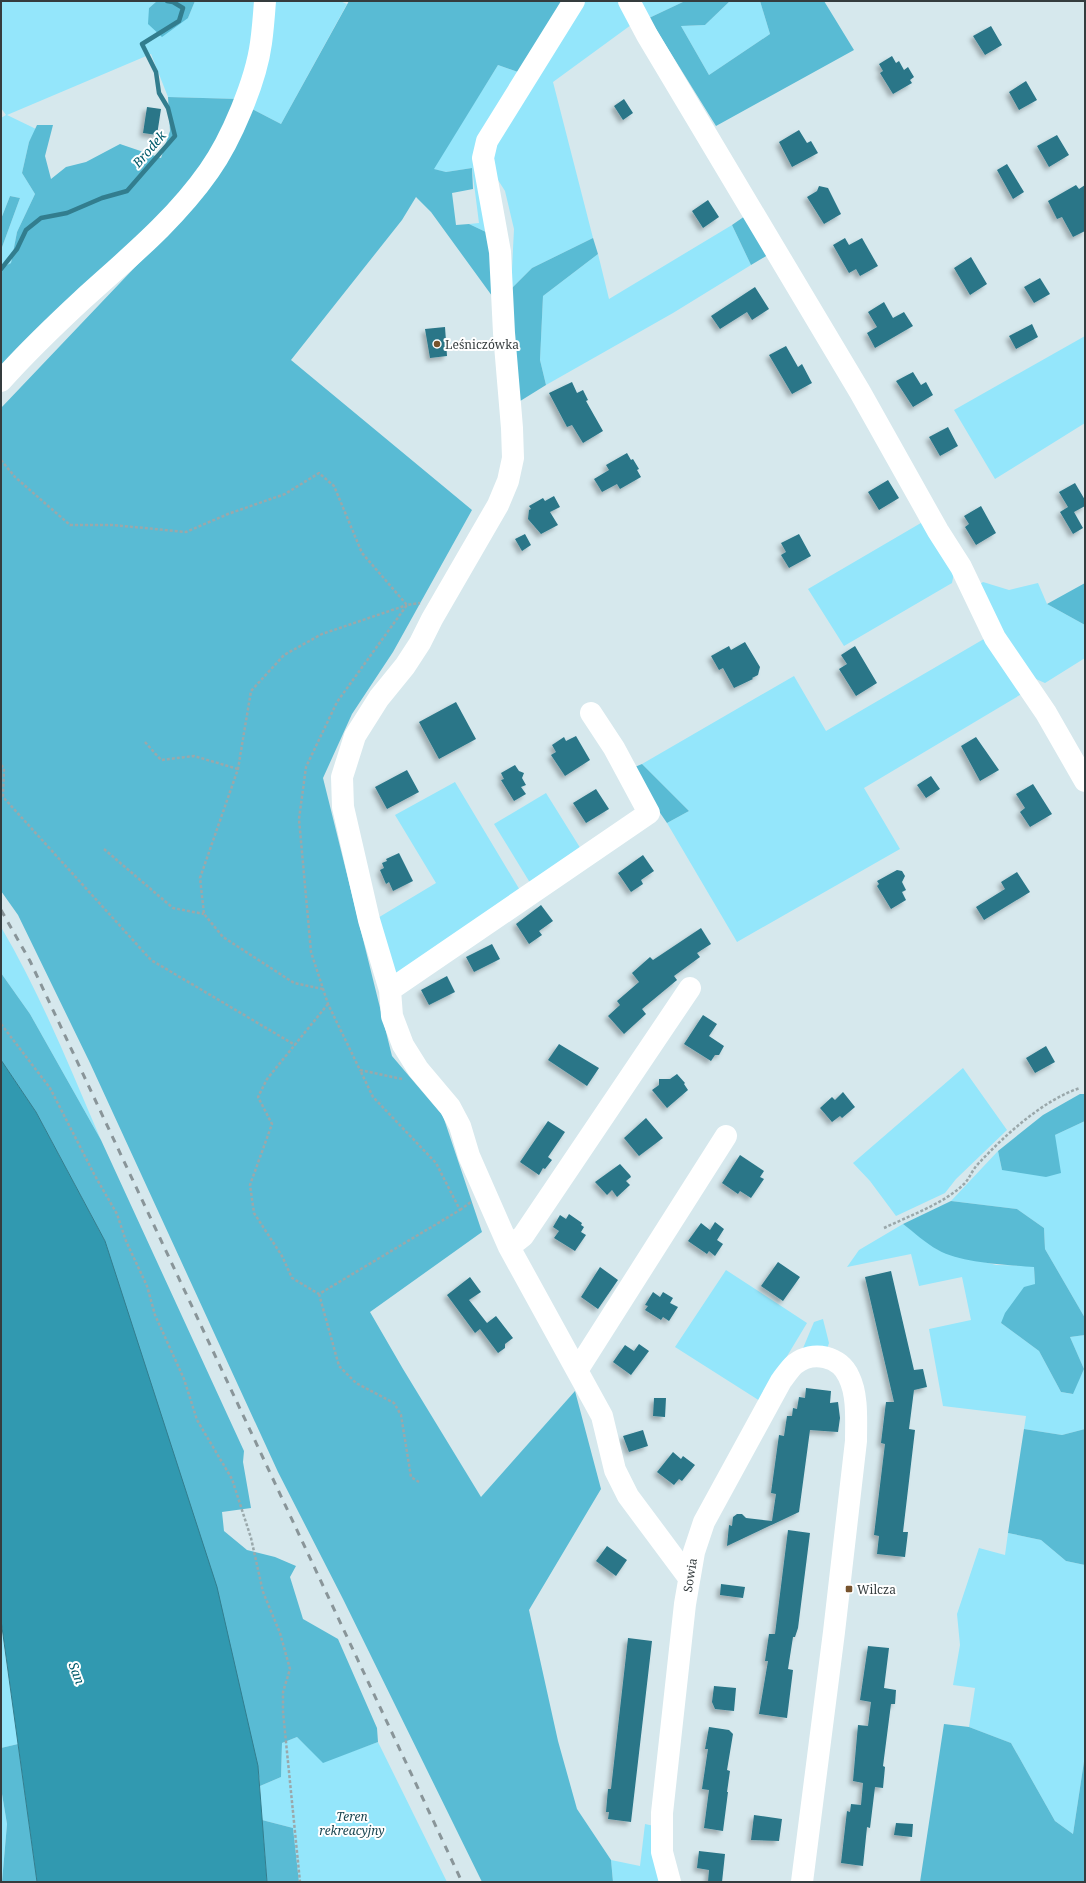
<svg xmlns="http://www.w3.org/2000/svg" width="1086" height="1883" viewBox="0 0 1086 1883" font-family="'Noto Serif',serif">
  <defs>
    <filter id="shadow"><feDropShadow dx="-3.5" dy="3.5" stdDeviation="2" flood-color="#0004"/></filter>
  </defs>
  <rect width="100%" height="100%" fill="#d6e8ed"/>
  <!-- green -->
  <path fill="#94e6fb" d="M1,1H157L149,8L188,18L195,1H262L238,99L168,97L151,54L7,115L36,129L29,142L22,173L35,194L17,232L11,263L1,268V250L20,198L10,196L1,219V118L6,115L1,108Z
    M270,1H340L347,4L281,124L250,108Z
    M580,1H620L631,25L553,82L593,238L532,268L511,289L514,229L505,191L489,166L490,150Z
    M638,1H685L649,18Z
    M730,1H760L770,34L709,75L681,26L705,25Z
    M498,65L521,73L483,141L488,233L469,224L479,223L472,168L446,172L433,169Z
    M732,225L751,265L673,313L546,385L540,360L543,296L598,254L609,299Z
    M1085,336V423L995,479L954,410Z
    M926,520L955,568L952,583L844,646L808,589Z
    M983,582L1009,590L1038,583L1047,604L1085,625V658L1045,683L1029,676L977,586Z
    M989,636L1025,692L864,788L900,849L737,942L667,823L689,811L642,764L794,676L826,731Z
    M455,782L521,892L395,980L376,919L436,883L395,815Z
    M546,793L584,854L532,886L494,824Z
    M1,927C41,995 70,1068 101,1140L30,1014L1,973Z
    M963,1068L1007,1130L956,1179L945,1193L896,1216L870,1181L853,1163Z
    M1085,1121V1318L1045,1249L1044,1228L1017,1209L951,1201L998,1151L1002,1170L1055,1135Z
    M903,1224L938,1250L996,1265L1034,1266L1035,1284L1001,1323L1039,1351L1061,1392L1072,1394L1084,1369L1070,1337L1085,1335V1429L1062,1435L1024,1429L1026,1416L943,1406L929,1329L971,1320L962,1277L919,1286L911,1254L847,1267L859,1250Z
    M726,1270L807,1323L760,1401L675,1347Z
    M823,1319L829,1343L827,1349L801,1353L814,1322Z
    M1008,1533L1041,1540L1066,1561L1085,1565V1755L1073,1834L1055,1821L1011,1743L969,1727L975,1688L953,1685L960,1645L957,1614L979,1548L1005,1555Z
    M1,1624L18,1744L1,1748Z
    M297,1737L323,1762L378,1742L447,1882H299L293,1828L262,1820L260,1786L281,1777L282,1743Z
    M1,1788L7,1824L2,1882H1Z
    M645,1824L654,1826L661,1882H613L611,1860L640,1866Z"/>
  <!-- forest -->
  <path fill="#59bbd4" d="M157,1H195L188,18L162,37L148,24L149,8Z
    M349,1H563L521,73L498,65L434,169L446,172L472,168L473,189L452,193L456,225L469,224L488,233L495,300L431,212L416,197L402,220L291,360L472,510L393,652L352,714L323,778L392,1056L443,1116L482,1232L370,1312L403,1369L481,1497L575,1391L601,1489L529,1610L558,1741L577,1809L611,1860L613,1882H482L343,1599L278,1472L90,1063L18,915L1,891V408L158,243L250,108L281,124Z
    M685,1H730L705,25L681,26L709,75L770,34L760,1H824L854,50L716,126L649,18Z
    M168,97L238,99L214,156L180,200L1,377V268L11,263L17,232L35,194L22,173L29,142L37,125H53L45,156L51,179L66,167L86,162L120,144L161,158L170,131Z
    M10,196L20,198L1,250V219Z
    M745,216L768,255L751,265L732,225Z
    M593,238L598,254L543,296L540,360L546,385L517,403L511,289L532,268Z
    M1085,583V625L1047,604Z
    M642,764L689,811L667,823L630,769Z
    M1,973L30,1014L101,1140L244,1451L243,1462L251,1508L222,1512L224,1531L247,1550L275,1557L296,1566L290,1577L303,1619L338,1639L377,1728L378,1742L323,1763L297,1737L282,1743L281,1777L260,1786L258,1766L105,1241L36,1112L1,1060Z
    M1080,1094H1085V1121L1055,1135L1061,1173L1046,1177L1002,1170L998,1151L1043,1115Z
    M951,1201L1017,1209L1044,1228L1045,1249L1085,1318V1335L1070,1337L1084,1369L1073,1394L1061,1392L1039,1351L1001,1323L1005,1313L1024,1287L1035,1284L1034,1267C1007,1265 961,1263 938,1250C925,1243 914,1232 903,1224Z
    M1024,1429L1062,1435L1085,1429V1565L1066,1561L1041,1540L1008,1533Z
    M944,1724L969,1727L1011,1743L1055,1821L1073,1834L1085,1755V1882H920Z
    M18,1744L37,1882H2L7,1824L1,1788V1748Z
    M262,1820L293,1828L299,1882H267Z"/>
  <!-- water -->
  <path fill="#3199b0" stroke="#327d8e" d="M1,1060L36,1112L105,1241L217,1587L258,1766L267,1882H37L1,1620Z"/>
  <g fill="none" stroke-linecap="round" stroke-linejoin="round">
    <!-- stream -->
    <path stroke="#327d8e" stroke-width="4.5" d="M1,269L17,249L26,230L41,218L67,213L102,198L127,191L175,136L168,108L159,93L156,72L142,44L179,21L183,8L173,2L167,1"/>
  </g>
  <!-- building -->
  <path fill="#297688" filter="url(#shadow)" d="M991,26L1002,45L985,55L973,36Z
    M892,56L896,63L899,61L904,70L908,67L914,77L910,80L912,83L893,94L880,73L883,71L879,64Z
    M1026,81L1037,100L1019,110L1009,92Z
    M624,99L633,113L623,120L614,106Z
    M147,107L161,109L157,135L143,133Z
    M799,130L807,143L811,141L818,153L792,167L779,142Z
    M1057,135L1069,155L1049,167L1037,146Z
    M1007,164L1024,192L1013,199L997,170Z
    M1076,185L1079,189L1085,185V231L1073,237L1062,217L1057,219L1048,201Z
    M819,186L828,188L841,214L824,224L807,197L817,191Z
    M708,200L719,217L703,228L692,211Z
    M845,238L849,245L862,238L878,266L860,276L856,269L849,273L833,245Z
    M971,257L987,284L970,295L954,268Z
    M1040,278L1050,294L1034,303L1024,287Z
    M755,287L769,309L752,320L747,312L720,329L711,316Z
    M884,302L893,318L904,312L913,326L875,348L867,333L877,327L868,312Z
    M1032,324L1038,337L1016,349L1009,336Z
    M445,327L447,356L430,358L425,329Z
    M786,346L798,367L802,364L812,383L792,394L769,355Z
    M913,372L921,385L926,382L933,395L913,407L896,381Z
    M572,382L577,393L583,390L588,400L586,401L603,431L583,443L572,425L567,427L549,393Z
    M948,427L958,446L940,456L929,437Z
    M627,453L631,460L633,459L639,469L637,470L641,477L620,489L617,484L602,492L594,479L609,470L606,465Z
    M888,480L899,498L879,510L868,492Z
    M1075,483L1085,500V506L1074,512L1083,528L1073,534L1060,512L1068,507L1059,492Z
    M554,496L560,507L550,512L558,525L541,534L528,519L529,510L531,509L529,506L543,498L545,501Z
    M981,506L996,533L976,545L965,527L969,524L964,516Z
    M525,534L531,545L522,551L515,539Z
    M799,534L811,556L789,568L781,555L786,552L781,543Z
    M745,642L760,667L758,675L752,678L753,679L734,688L723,668L719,670L711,656L729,646L731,650Z
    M855,646L877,683L856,696L839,669L847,664L841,655Z
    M456,702L476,739L439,759L419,722Z
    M576,736L590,760L565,776L551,755L556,752L552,745L564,737L566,741Z
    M976,737L999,770L980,781L961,746Z
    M515,765L519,771L524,773L522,778L526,785L521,787L526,794L514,801L501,780L504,779L501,773Z
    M407,770L419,792L387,809L375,787Z
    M931,776L940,789L926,798L917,785Z
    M1033,784L1052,814L1030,827L1020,812L1025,808L1016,794Z
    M596,789L609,809L586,823L573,803Z
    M399,853L413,881L393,891L389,882L386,884L380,870L384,868L382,863L387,861L386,859Z
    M643,855L654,871L641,880L643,884L631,892L618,873Z
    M897,870L902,871L905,876L902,882L906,890L902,892L906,900L891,909L877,886L879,884L877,881Z
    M1017,872L1030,892L984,920L976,907L1005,889L1001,882Z
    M541,905L553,921L539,931L542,935L529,944L516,924Z
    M701,928L711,944L697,953L700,957L674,976L677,980L642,1009L646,1014L624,1034L608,1016L620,1005L617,1001L639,982L632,973L650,957L653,960Z
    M492,944L500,959L474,972L466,957Z
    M447,976L455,992L429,1005L421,990Z
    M703,1015L717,1024L709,1036L724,1046L719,1055H715L711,1061L684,1044Z
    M559,1044L599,1068L587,1086L548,1060Z
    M1046,1046L1055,1062L1035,1073L1026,1058Z
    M677,1074L685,1083L684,1084L688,1090L667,1108L652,1090L659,1085V1079H670Z
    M843,1092L855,1107L842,1118L840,1116L832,1122L820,1108L832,1097L835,1100Z
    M646,1118L663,1138L639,1156L624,1138Z
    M548,1121L565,1132L548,1157L552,1160L545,1169L543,1168L539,1175L520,1162Z
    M740,1155L764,1171L760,1177L764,1179L751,1198L740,1191L738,1194L722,1183Z
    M620,1164L630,1175L631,1177L626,1181L630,1185L617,1197L612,1190L607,1195L595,1182Z
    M569,1214L582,1223L581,1225L584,1227L581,1232L586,1235L575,1251L554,1238L559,1231L553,1227L560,1215L566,1219Z
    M715,1222L724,1229L717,1240L723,1244L715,1256L709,1251L707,1254L688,1241L701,1223L710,1230Z
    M778,1262L800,1277L783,1301L761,1286Z
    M600,1267L618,1280L598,1309L581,1297Z
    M891,1271L914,1370L923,1369L927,1387L914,1390L909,1429L915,1430L903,1532H908L905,1557L877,1554L879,1536L874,1535L885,1444L881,1443L886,1402H894L865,1277Z
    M470,1277L481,1292L469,1300L487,1323L496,1316L513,1338L505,1344V1348L498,1353L480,1329L475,1333L447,1295Z
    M653,1292L660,1297L663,1292L673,1298L670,1303L678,1307L669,1321L663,1317L661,1320L645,1310L648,1306L645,1305Z
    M639,1344L649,1351L631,1375L613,1362L625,1345L634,1351Z
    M806,1388L831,1391L830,1403L838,1402L840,1418L838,1432L810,1430L799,1512L727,1546L729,1525L732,1526L733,1517L737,1514H742L746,1518L772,1521L776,1494L771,1493L779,1435L784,1436L787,1416H792L793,1408L797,1409L799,1397L805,1398Z
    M654,1398H666L665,1417L653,1416Z
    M643,1430L648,1446L629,1452L623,1436Z
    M673,1452L681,1459L683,1456L695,1465L682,1481L679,1479L674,1485L657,1472Z
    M788,1530L810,1533L798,1628L795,1637H793L788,1669L793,1670L787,1718L759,1714L768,1661H765L769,1634H775Z
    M607,1546L627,1560L616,1576L596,1561Z
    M721,1584L745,1587L743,1598L720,1595Z
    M628,1638L652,1641L631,1822L608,1819L609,1812H606L608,1789H611Z
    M868,1646L889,1648L884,1688L896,1690L895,1704H891L883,1766L885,1767L883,1788L875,1787L870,1828L867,1827L863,1866L841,1863L847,1811L850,1812L851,1804L861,1805L863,1783L853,1781L858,1725L868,1726L871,1702L860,1700Z
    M714,1686L736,1688L734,1711L715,1709L712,1702Z
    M709,1727L729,1730L733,1734L727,1770L730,1771L727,1792H728L723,1831L704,1828L709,1790L702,1789L708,1749H705Z
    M754,1815L782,1819L779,1841L751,1840Z
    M896,1823L913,1824L912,1837L894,1835Z
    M699,1851L725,1854L722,1882H708L709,1870L697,1868Z"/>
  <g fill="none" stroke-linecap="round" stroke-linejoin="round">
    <!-- path -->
    <path stroke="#9aa8ab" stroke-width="2.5" stroke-dasharray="3 2" stroke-linecap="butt" d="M1,460L15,477L70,525H113L186,532L228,514L285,494L319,473L334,486L362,553L407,605L420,603
      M145,742L161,760L194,756L238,769
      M1,765L4,768L3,797L151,960L295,1045
      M104,849L173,908L204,914
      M323,989L294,983L223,937L204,914L200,878L238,769L251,691L284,655L322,634L407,605
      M328,1004L267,1079L258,1097L272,1124L250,1185L254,1213L282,1256L292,1278L319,1294L460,1210L436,1163L373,1097L360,1070
      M1,1024L50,1088L94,1174L117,1214L126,1241L147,1286L155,1315L184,1379L197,1420L232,1479L251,1538L263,1592L280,1633L290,1669L283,1692V1712L300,1882
      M402,1079L360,1070L328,1004L311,952L299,819L306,767L337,702L407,605
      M460,1210L471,1202
      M884,1228C909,1216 945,1203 964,1184C970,1178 972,1170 978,1164C1005,1135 1043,1100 1080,1088
      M319,1294L339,1366L356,1383L394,1403L401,1415L411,1477L419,1482"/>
    <!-- minor -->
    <path stroke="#fff" stroke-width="22" d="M574,1L487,141L483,158L500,252L504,333L512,428L513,458L508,481L498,505L432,619L420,643L405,666L379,698L355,736L342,777L343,807L369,920L390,990L392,1016L403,1045L418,1069L450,1107L460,1126L469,1156L509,1247L602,1416L615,1470L628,1496L689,1578
      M629,1L647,35L860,392L938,531L961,567L995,638L1046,713L1085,781
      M1,381C26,353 54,326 82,300C127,259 174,221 209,171C231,140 256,81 261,43C263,29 264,15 265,1
      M390,990L649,813L614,748L591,713
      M509,1247L523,1236L690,988
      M578,1369L726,1136
      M670,1882L662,1852V1813L685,1604L694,1552L704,1522L781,1381C785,1376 790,1368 795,1364C813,1350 840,1356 849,1377C858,1395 856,1421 856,1441L834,1632L802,1882"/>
    <!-- rail -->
    <path stroke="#899599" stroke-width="3" stroke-dasharray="7 7" stroke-linecap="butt" d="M1,910L30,961L462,1882"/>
  </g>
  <!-- markers -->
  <g fill="#77532d" stroke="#fff" stroke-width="1.5">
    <circle cx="437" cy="344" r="4"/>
    <rect x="845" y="1585" width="8" height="8" rx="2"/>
  </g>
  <g text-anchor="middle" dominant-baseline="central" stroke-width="4" stroke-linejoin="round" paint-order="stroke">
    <!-- poi labels -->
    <g font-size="12" fill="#353c3e" stroke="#fff" text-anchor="start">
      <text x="445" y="344">Leśniczówka</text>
      <text x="857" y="1589">Wilcza</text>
    </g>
    <!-- street labels -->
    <g font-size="12" fill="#353c3e" stroke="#fff">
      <text transform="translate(690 1575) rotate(-81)">Sowia</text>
    </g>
    <!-- park labels -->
    <g font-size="12" font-style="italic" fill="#1a4651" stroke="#fff">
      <text x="352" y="1816">Teren<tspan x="352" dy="14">rekreacyjny</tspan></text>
    </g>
    <!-- water labels -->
    <g font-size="13" font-style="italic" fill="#005a6b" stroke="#fff">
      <text transform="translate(149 149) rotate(-49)">Brodek</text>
      <text transform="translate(77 1673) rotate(69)">San</text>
    </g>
  </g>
  <!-- border -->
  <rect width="1086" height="1883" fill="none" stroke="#353c3e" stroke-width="4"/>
</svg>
